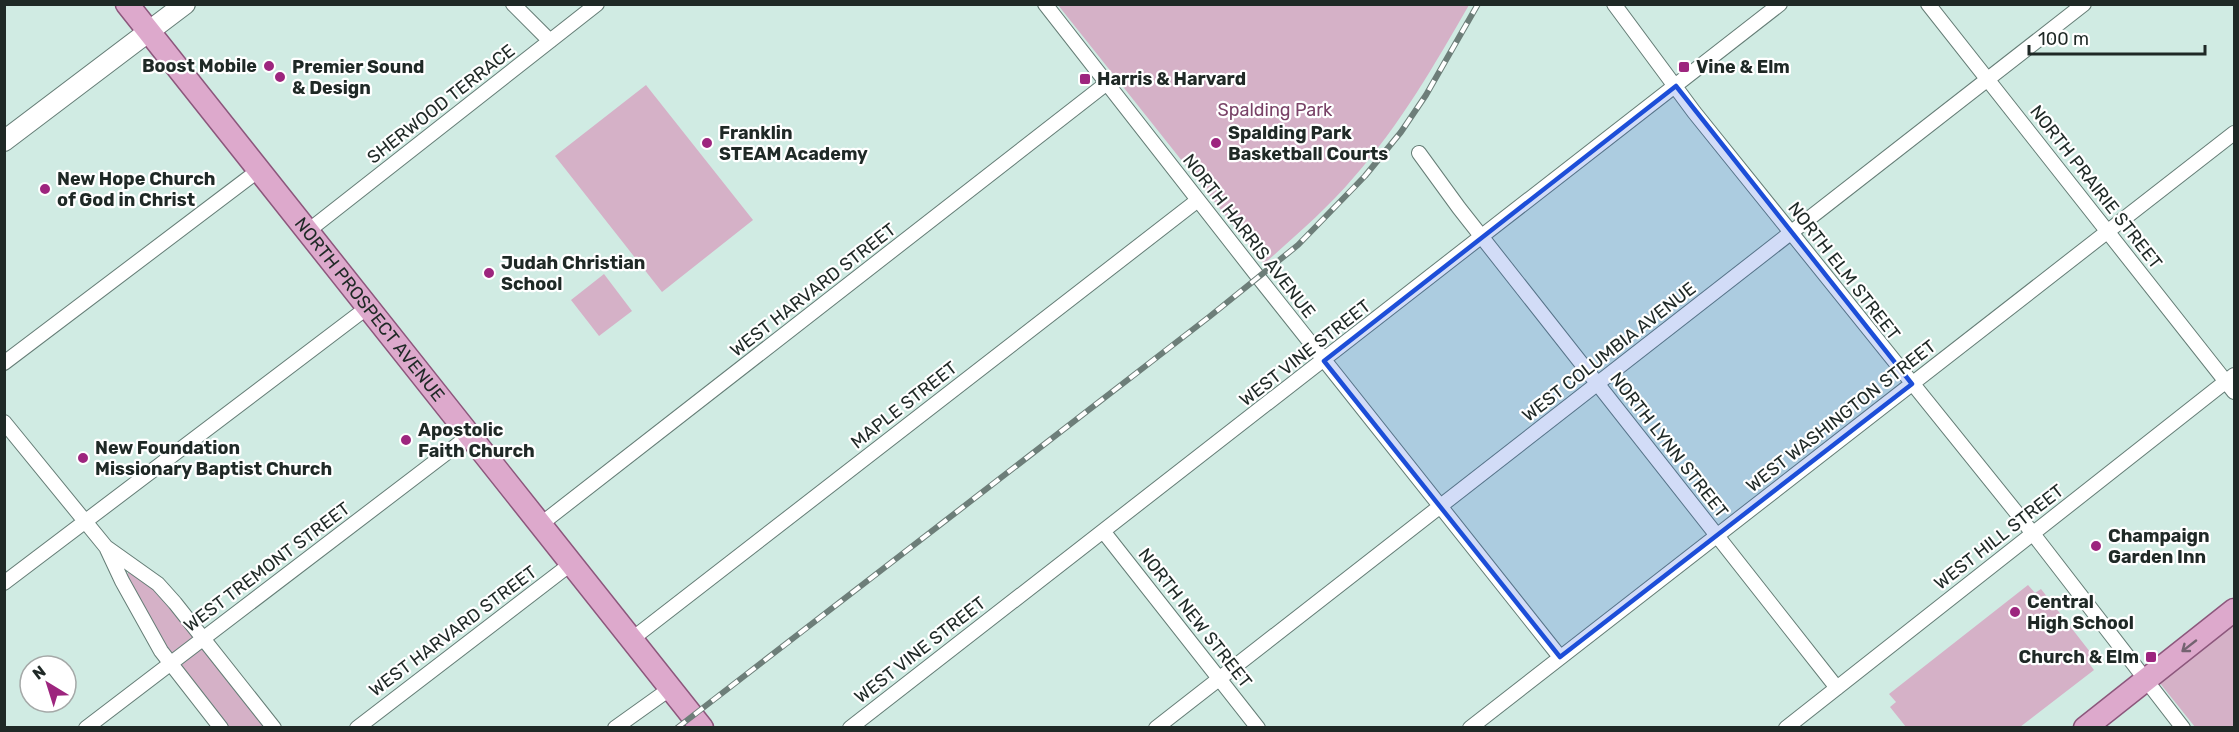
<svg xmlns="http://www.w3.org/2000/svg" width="2239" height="732" viewBox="0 0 2239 732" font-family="Rubik,sans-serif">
  <rect width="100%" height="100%" fill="#d0ebe3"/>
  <!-- green -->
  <path fill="#d5b1c7" d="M1058,5H1469C1435,64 1400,125 1354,177C1327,209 1295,236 1264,264Z
    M646,85L753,220L662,292L555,156Z
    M604,274L632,311L599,336L571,300Z
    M129,572L154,587L269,727H227L159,640L128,584L126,575Z
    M2028,585L2035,593L2041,589L2094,657L2088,662L2094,670L2020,727H1906L1890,707L1896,702L1889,694Z
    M2234,622V727H2195L2159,682Z"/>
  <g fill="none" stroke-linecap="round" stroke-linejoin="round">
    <!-- street casing -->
    <g stroke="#657d76" stroke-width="16">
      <path id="street" d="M513,4L550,41
        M1045,4L1259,278L1560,657
        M1614,4L1694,112L2020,517L2183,728
        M1928,4L2234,392
        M1419,153L1459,208L1837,688
        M308,231L597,4
        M4,363L259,170
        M4,422L106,547L158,584L175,603L274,728
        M541,524L1107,83
        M1103,531L1258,728
        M107,549L122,581L161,651L221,728
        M4,583L368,307
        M632,639L1198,200
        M86,728L470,435
        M357,728L572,563
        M615,728L671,688
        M850,728L1780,4
        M1156,728L2084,4
        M1470,728L2234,133
        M1786,728L2234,375"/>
    </g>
    <!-- secondary casing -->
    <g stroke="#657d76" stroke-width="22">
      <path id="secondary" d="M4,141L185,4"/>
    </g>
    <!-- primary casing -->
    <g stroke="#8c577c" stroke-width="25">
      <g id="primary">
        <path id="s1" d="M127,4L702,728"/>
        <path d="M2085,728L2234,610"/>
      </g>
    </g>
    <!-- street -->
    <use href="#street" stroke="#fff" stroke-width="14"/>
    <!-- secondary -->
    <use href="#secondary" stroke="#fff" stroke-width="20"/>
    <!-- primary -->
    <use href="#primary" stroke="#dda9cc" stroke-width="22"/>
    <!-- rail casing -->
    <g stroke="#6d7e79" stroke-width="6">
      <path id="rail" d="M677,728L1209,317L1298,245L1365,176L1401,132L1426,95L1478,4"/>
    </g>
    <!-- rail -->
    <use href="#rail" stroke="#fff" stroke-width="4" stroke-dasharray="11" stroke-linecap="butt"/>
  </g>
  <!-- one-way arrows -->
  <defs><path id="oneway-shaft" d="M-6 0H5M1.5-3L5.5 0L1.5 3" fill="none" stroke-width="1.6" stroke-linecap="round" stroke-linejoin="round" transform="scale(1.5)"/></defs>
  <use stroke="#746371" href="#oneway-shaft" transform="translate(2189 646) rotate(142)"/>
  <!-- marked area -->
  <path fill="#1d4ed8" fill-opacity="0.2" stroke="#1d4ed8" stroke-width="4.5" stroke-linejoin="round" d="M1676,86L1912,384L1560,657L1324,361Z"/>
  <!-- markers -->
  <g fill="#9d257e" stroke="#fff" stroke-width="2">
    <circle cx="269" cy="66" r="6"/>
    <rect x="1678" y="61" width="12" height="12" rx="3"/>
    <circle cx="280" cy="77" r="6"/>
    <rect x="1079" y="73" width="12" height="12" rx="3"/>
    <circle cx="707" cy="143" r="6"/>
    <circle cx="1216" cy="143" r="6"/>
    <circle cx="45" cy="189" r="6"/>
    <circle cx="489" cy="273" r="6"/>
    <circle cx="406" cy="440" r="6"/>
    <circle cx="83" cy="458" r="6"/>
    <circle cx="2096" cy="546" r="6"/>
    <circle cx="2015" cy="612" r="6"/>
    <rect x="2145" y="651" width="12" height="12" rx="3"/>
  </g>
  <g text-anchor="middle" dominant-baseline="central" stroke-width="4.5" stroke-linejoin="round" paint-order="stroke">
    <!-- poi labels -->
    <g font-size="18" font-weight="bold" fill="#1f2926" stroke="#fff" text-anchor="start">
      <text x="257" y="66" text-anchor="end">Boost Mobile</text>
      <text x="292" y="67">Premier Sound<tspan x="292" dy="21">&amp; Design</tspan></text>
      <text x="1696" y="67">Vine &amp; Elm</text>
      <text x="1097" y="79">Harris &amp; Harvard</text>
      <text x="719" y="133">Franklin<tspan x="719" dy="21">STEAM Academy</tspan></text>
      <text x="1228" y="133">Spalding Park<tspan x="1228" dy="21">Basketball Courts</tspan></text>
      <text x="57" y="179">New Hope Church<tspan x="57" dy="21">of God in Christ</tspan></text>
      <text x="501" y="263">Judah Christian<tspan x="501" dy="21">School</tspan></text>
      <text x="418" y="430">Apostolic<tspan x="418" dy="21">Faith Church</tspan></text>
      <text x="95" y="448">New Foundation<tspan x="95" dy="21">Missionary Baptist Church</tspan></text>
      <text x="2108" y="536">Champaign<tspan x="2108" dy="21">Garden Inn</tspan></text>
      <text x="2027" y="602">Central<tspan x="2027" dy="21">High School</tspan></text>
      <text x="2139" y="657" text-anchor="end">Church &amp; Elm</text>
    </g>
    <!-- street labels -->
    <g font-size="18" fill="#1f2926" stroke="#fff">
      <text transform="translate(441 104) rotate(-38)">SHERWOOD TERRACE</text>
      <text transform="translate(2096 187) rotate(52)">NORTH PRAIRIE STREET</text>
      <text transform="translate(1249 236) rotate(52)">NORTH HARRIS AVENUE</text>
      <text transform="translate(1844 271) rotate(52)">NORTH ELM STREET</text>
      <text transform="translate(813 290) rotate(-38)">WEST HARVARD STREET</text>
      <text stroke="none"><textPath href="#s1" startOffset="390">NORTH PROSPECT AVENUE</textPath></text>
      <text transform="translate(1609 352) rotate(-38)">WEST COLUMBIA AVENUE</text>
      <text transform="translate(1305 353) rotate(-38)">WEST VINE STREET</text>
      <text transform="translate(904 405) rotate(-38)">MAPLE STREET</text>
      <text transform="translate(1841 416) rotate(-38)">WEST WASHINGTON STREET</text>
      <text transform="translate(1669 445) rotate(52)">NORTH LYNN STREET</text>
      <text transform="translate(1999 537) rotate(-38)">WEST HILL STREET</text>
      <text transform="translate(267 567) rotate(-37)">WEST TREMONT STREET</text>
      <text transform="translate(1195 618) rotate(52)">NORTH NEW STREET</text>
      <text transform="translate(453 631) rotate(-37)">WEST HARVARD STREET</text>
      <text transform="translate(920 650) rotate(-38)">WEST VINE STREET</text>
    </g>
    <!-- park labels -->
    <g font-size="18" fill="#794267" stroke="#fff">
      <text x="1275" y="110">Spalding Park</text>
    </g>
  </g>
  <!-- border -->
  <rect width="2239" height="732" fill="none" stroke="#1f2926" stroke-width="12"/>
  <!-- north arrow -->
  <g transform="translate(48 684) rotate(322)"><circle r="28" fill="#ffffff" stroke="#a5a9a8" stroke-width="1.5"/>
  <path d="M0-4.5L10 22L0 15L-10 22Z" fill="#9d257e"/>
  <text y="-9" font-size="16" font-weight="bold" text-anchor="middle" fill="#1f2926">N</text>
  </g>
  <!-- scale -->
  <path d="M2029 45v9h176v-9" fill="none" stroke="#1f2926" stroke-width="3"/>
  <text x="2038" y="45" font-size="18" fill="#1f2926" stroke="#ffffff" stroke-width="4.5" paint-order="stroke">100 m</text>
</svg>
